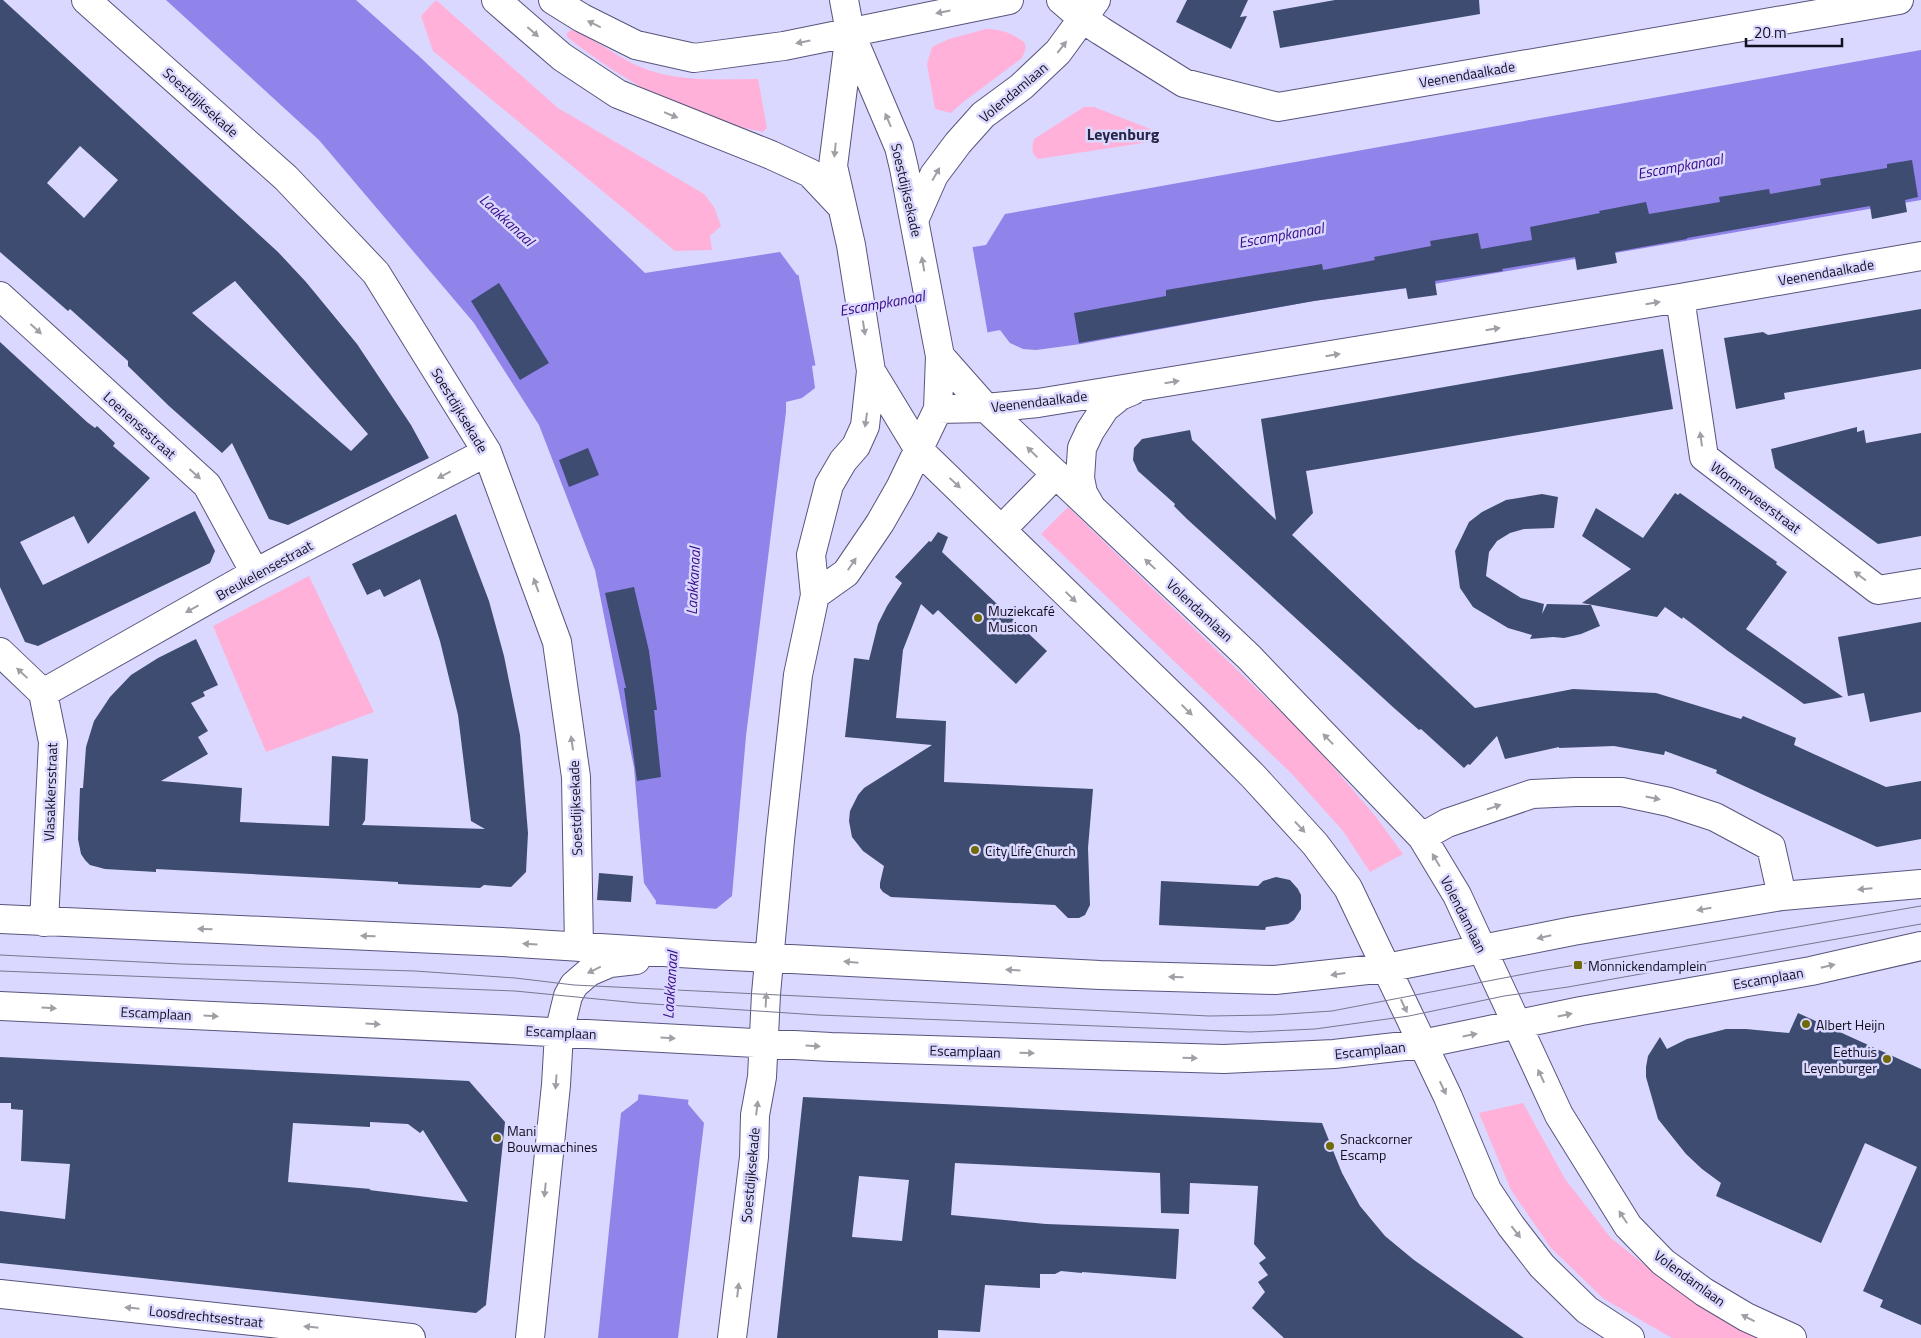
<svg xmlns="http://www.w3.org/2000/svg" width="1921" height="1338" viewBox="0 0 1921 1338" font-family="'Titillium Web',sans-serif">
  <rect width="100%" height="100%" fill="#dad8fe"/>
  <!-- green -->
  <path fill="#ffb1d9" d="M436,0L558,108L704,194L714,207L721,226L710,236L712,250L675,251L433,51L421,16Z
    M986,29C1001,29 1012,33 1024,42L1026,48L1022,58L962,103L951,113L935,109L927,64L932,47L949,39Z
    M571,30C589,35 616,56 636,65C674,83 717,79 758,79L767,128L763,132C749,129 735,126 721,122C665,104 614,74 567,37V33Z
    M1084,107H1094L1153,130L1157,134L1156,141L1038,159C1031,153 1032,148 1034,139Z
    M1068,507L1312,742L1376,817L1403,854L1370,872L1343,831L1291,773L1041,534Z
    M309,576L374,712L266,752L213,626Z
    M1523,1103L1565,1179L1611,1238L1684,1296L1757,1338H1672L1604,1299L1551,1248L1511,1190L1479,1113Z"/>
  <!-- water -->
  <path fill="#9083e9" d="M166,0H356L421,58L645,273L780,252L797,275L986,245L1005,214L1921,50V200L1604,255L1592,256L1423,286L1313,301L1081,344L1036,350L1023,349L1010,343L1000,330L812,366L815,388L802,398L786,402V412L746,736L732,896L711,913L688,1104L704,1123L678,1338H598L621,1113L638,1100L656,901L644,883L634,768L595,570L539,425L474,323L319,140Z"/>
  <!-- pier -->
  <path fill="#dad8fe" d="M972,244L988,335L816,368L798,272Z
    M654,904L718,909L713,914L691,1100L636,1094Z"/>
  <!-- building -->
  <path fill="#3e4c72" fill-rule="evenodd" d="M0,0H3L278,252L306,282L357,344L411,425L429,458L288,525L269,519L232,443L222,453L169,406L128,366V361L70,309L68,311L0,252ZM80,146L118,180L84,218L47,183ZM235,281L368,434L351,451L192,313Z
    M1187,0H1248L1240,17L1247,16L1231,49L1176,22Z
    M1335,0H1479L1480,14L1280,48L1273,11Z
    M1912,160L1918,197L1905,200L1907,212L1872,219L1870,206L1687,238V239L1615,252L1617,263L1577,270L1575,257L1502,269L1503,271L1435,281L1437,295L1408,299L1406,288L1314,301L1079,343L1074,313L1166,296V290L1322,264L1323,270L1375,260L1374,257L1431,246L1430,241L1478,233L1481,249L1532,240L1530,227L1600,213L1599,211L1646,202L1649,214L1720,202L1719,197L1769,189L1770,194L1821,185L1820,179L1887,168V164Z
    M499,283L549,363L520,380L471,301Z
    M1921,309V369L1784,393L1785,399L1736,409L1724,338L1763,332L1768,335Z
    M0,342L87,422L95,428L97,426L115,443L113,446L150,478L88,544L74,516L20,542L43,585L195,511L215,551L210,563L38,646L25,642L0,587Z
    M1663,349L1673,409L1306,471L1313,513L1292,535L1475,708L1573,689L1656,693L1741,719L1743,716L1796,738L1794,745L1886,787L1921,781V839L1877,847L1716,773L1717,770L1665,751L1664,755L1614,746L1559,748V747L1505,759L1497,736L1470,765L1468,764L1464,768L1421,729L1419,730L1394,708L1187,519L1174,506L1175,504L1138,471L1133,460L1134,448L1142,439L1190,430L1192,440L1276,520L1261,419Z
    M1857,427V432L1864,430L1866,443L1921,433V536L1878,544L1775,468L1771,449Z
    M588,448L599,475L569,487L559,460Z
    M1675,493L1678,495L1680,493L1777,562L1776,564L1787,572L1746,629L1843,697L1804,704L1728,651L1683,617L1682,619L1665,607L1657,617L1582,603L1631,569L1582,536L1596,508L1643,538Z
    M1542,494L1558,497L1554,528L1524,529L1510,533L1497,541L1489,552L1486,576L1521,598L1544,604L1542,614L1547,604L1591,605L1600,626L1581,634L1564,638L1553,637L1530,639L1532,635L1508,628L1473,607L1460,588L1455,551L1469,522L1482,512L1506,500Z
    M456,514L489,601L504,656L520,735L528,833L526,872L511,887L484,885L480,888L398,884V882L156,869V872L105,869L90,865L85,860L81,854L78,839L80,788H83L86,747L94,721L110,697L131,675L158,658L196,639L218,685L203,692L205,696L191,703L208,731L198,737L208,754L161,781L242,788L240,822L329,826L332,756L368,759L365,820L362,825L485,829L471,821L458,715L440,641L420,579L384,597L380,589L367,595L352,564Z
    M938,532L948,537L942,552L1047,651L1016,684L938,610L933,615L921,604L903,650L896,718L946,721L944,782L1093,789L1088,848L1090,905L1085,915L1079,918H1068L1055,905L891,897L883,892L880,888V883L884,866L863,851L852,837L849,821L850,811L858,795L864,788L932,745L845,737L854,658L869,660L878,624L887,606L902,583L895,577L929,541L931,542Z
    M634,587L649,651L657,710H654L661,777L637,781L624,688H626L605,593Z
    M1921,622V712L1870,722L1864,693L1848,696L1838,637Z
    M599,873L633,876L631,902L597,900Z
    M1276,877L1290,880L1298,889L1301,895V909L1294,920L1288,924L1266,927L1265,930L1159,925L1161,881L1258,886L1263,881Z
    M1798,1013L1921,1069V1325L1880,1307L1883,1300L1863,1291L1917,1167L1865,1143L1821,1243L1716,1196L1721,1183L1702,1169L1686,1154L1658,1119L1646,1077V1067L1648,1056L1660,1037L1667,1049L1687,1039L1726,1029H1746L1789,1033Z
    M0,1057L469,1081L505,1122L486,1305L476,1313L0,1263V1211L65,1219L70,1164L21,1161L23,1110L11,1109V1103H0ZM370,1122L408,1124L420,1133L423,1130L468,1202L369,1190L371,1189L288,1182L293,1123L370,1127Z
    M803,1097L1322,1123L1342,1173L1360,1206L1385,1236L1414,1260L1524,1338H1284L1252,1308L1265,1292L1258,1282L1268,1275L1259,1263L1266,1258L1254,1244L1258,1186L1190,1183L1189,1214L1161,1213L1160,1173L955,1163L951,1215L1046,1224L1179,1229L1176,1279L1082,1272V1273L1061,1271L1055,1274H1040V1288L985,1285L980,1332L938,1330V1338H777ZM859,1176L909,1180L902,1241L852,1237Z"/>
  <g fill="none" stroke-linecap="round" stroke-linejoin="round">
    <!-- minor casing -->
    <g stroke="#58557d" stroke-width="30">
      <path id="minor" d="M86,0L286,178L376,273L487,452L557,642L576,777L579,947
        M496,0L562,57L618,94L771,155L810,173L842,207
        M553,0L582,18L636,45L694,58L784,46L1009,0
        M1061,0L1083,19L1101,31L1184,83L1278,107L1899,0
        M915,218L934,175L958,143L983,115L1021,87L1058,52L1096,0
        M0,296L207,485L255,573
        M1680,298L1704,457L1878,590L1921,583
        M940,356L986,408L1249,657L1422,837L1457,895L1559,1115L1628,1226L1663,1262L1704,1292L1746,1317L1792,1338
        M871,371L919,450L1192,715L1253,776L1315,844L1348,888L1448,1097L1487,1190L1511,1226L1542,1266L1587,1310L1630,1338
        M938,409L986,408L1038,403L1680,298L1921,256
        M1091,507L1083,493L1080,478L1082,448L1090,431L1105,408L1120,396L1132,391
        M1002,529L1056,474
        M815,595L846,573L880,523L900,488L938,409L940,356L904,168L899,147L850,32L844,0
        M0,652L43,693L53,742L44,922
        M43,693L255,573L487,452
        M1422,837L1447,823L1532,794L1576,792H1622L1669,802L1715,817L1771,847L1782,896
        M0,919L502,942L712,955L1100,975L1275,980L1386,968L1573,931L1782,896L1921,884
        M0,1006L513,1030L831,1047L1224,1059L1334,1054L1422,1044L1581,1011L1811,971L1921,946
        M0,1294L411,1338
        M530,1338L556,1085L559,1033L568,996L574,985L589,972L610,963L636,960
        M732,1338L754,1157L755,1115L762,1077L766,994L780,840L798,675L815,595L811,555L829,485L843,461L856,446L865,426L871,371L851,245L833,166L850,32"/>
    </g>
    <!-- minor -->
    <use href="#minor" stroke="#fff" stroke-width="28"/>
    <!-- tram -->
    <path stroke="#787691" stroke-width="1" d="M0,955L181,964L415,971L515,978L574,985L1209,1016L1272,1015L1332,1011L1540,971L1921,906
      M0,971L515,991L638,1003L818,1015L1250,1032L1315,1029L1409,1016L1504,996L1568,987L1921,924"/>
  </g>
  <!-- one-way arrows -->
  <defs><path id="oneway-solid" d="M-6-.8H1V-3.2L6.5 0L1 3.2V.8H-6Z" transform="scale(1.25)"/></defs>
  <g fill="#a09fa6">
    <use href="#oneway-solid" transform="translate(943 12) rotate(169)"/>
    <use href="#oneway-solid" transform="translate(594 24) rotate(-154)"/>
    <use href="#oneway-solid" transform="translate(533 32) rotate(41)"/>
    <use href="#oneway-solid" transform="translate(803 42) rotate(169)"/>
    <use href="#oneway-solid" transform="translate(1062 47) rotate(-52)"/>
    <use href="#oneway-solid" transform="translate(671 115) rotate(22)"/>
    <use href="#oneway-solid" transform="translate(888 120) rotate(-113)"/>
    <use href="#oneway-solid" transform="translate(835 150) rotate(96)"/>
    <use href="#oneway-solid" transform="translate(936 174) rotate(-60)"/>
    <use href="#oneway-solid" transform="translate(923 264) rotate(-100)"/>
    <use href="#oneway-solid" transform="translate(1653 303) rotate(-9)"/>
    <use href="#oneway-solid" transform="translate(864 328) rotate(81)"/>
    <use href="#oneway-solid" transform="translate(36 329) rotate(42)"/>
    <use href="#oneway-solid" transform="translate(1493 329) rotate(-9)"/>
    <use href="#oneway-solid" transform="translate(1333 355) rotate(-9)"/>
    <use href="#oneway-solid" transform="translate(1172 382) rotate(-9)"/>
    <use href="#oneway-solid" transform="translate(866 420) rotate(98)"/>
    <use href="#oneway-solid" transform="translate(1701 439) rotate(-98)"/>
    <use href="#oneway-solid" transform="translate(1032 452) rotate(-136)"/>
    <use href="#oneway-solid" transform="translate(195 474) rotate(42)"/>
    <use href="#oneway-solid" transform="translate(444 475) rotate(152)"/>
    <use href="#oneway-solid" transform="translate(955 483) rotate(43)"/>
    <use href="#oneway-solid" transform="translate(852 564) rotate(-56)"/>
    <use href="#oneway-solid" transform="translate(1150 564) rotate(-137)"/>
    <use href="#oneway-solid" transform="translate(1860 576) rotate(-143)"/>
    <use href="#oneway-solid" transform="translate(536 585) rotate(-110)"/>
    <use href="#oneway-solid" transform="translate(1071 597) rotate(44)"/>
    <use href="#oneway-solid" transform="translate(192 609) rotate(151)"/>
    <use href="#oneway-solid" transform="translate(22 673) rotate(-137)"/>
    <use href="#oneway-solid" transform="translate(1187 710) rotate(44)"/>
    <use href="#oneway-solid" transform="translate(1328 739) rotate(-134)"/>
    <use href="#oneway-solid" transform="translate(572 743) rotate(-98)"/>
    <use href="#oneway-solid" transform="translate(1653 798) rotate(12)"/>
    <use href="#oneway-solid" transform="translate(1494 807) rotate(-19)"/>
    <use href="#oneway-solid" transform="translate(1300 827) rotate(47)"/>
    <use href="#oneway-solid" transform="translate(1436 860) rotate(-121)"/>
    <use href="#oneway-solid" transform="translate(1865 889) rotate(175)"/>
    <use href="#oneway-solid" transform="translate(1704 909) rotate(170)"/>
    <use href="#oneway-solid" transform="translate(205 929) rotate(-178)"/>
    <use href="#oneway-solid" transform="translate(368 936) rotate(-178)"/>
    <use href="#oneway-solid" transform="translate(1544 937) rotate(167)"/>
    <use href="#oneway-solid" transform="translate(530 944) rotate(-177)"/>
    <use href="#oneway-solid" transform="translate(851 962) rotate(-175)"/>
    <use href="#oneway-solid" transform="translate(1828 966) rotate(-13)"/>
    <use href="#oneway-solid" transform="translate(594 970) rotate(154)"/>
    <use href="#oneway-solid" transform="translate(1013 970) rotate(-177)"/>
    <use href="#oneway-solid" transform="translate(1338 974) rotate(172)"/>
    <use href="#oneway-solid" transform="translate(1176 977) rotate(-178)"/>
    <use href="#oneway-solid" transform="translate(766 1000) rotate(-87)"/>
    <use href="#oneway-solid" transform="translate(1404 1006) rotate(65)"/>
    <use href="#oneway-solid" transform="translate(49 1008) rotate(3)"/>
    <use href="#oneway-solid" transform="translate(1565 1015) rotate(-12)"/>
    <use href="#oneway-solid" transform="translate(211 1016) rotate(3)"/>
    <use href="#oneway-solid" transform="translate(373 1024) rotate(3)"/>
    <use href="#oneway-solid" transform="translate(1470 1035) rotate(-11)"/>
    <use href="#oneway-solid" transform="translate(668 1038) rotate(3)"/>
    <use href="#oneway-solid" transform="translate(813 1046) rotate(4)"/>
    <use href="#oneway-solid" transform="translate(1027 1053) rotate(2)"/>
    <use href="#oneway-solid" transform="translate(1190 1058) rotate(2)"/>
    <use href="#oneway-solid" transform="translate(1541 1076) rotate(-115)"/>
    <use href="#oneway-solid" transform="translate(556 1082) rotate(94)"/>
    <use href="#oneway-solid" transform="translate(1443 1088) rotate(65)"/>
    <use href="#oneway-solid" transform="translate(757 1108) rotate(-83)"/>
    <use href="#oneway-solid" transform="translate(545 1190) rotate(96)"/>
    <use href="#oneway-solid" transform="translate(1623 1217) rotate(-123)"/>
    <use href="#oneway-solid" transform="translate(1516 1232) rotate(52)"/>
    <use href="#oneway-solid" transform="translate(738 1290) rotate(-83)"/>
    <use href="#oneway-solid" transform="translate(132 1308) rotate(-174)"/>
    <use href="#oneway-solid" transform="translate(1748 1318) rotate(-153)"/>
    <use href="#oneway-solid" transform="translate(311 1327) rotate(-174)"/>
  </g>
  <!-- markers -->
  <g fill="#6f6b09" stroke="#dad8fe" stroke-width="2">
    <circle cx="978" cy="618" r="5"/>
    <circle cx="975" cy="850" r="5"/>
    <rect x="1573" y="960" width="10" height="10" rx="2.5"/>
    <circle cx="1806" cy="1024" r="5"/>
    <circle cx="1887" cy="1059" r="5"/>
    <circle cx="497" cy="1138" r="5"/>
    <circle cx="1330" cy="1146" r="5"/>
  </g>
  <g text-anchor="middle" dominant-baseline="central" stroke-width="5" stroke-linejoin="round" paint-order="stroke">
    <!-- street labels -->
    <g font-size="14" fill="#121020" stroke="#dad8fe">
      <text transform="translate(1467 74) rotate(-10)">Veenendaalkade</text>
      <text transform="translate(1013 92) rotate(-40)">Volendamlaan</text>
      <text transform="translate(201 102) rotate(42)">Soestdijksekade</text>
      <text transform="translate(907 190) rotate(77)">Soestdijksekade</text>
      <text transform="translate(1826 272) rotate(-10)">Veenendaalkade</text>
      <text transform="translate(1039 401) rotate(-7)">Veenendaalkade</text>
      <text transform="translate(460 410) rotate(59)">Soestdijksekade</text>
      <text transform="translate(140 425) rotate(42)">Loenensestraat</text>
      <text transform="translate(1756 497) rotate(37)">Wormerveerstraat</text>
      <text transform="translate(264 570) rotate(-29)">Breukelensestraat</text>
      <text transform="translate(1200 610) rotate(43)">Volendamlaan</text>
      <text transform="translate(50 792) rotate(-88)">Vlasakkersstraat</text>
      <text transform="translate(575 808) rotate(-92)">Soestdijksekade</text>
      <text transform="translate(1464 914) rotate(63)">Volendamlaan</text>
      <text transform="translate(1768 978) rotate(-10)">Escamplaan</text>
      <text transform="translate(156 1013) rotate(3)">Escamplaan</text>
      <text transform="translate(561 1032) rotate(3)">Escamplaan</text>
      <text transform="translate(1370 1050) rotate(-6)">Escamplaan</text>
      <text transform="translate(965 1051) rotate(2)">Escamplaan</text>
      <text transform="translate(750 1175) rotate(-85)">Soestdijksekade</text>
      <text transform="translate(1690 1278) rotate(36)">Volendamlaan</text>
      <text transform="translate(206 1316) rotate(6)">Loosdrechtsestraat</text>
    </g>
    <!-- poi labels -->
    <g font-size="14" fill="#121020" stroke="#dad8fe" text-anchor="start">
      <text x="988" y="610">Muziekcafé<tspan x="988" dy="16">Musicon</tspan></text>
      <text x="985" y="850">City Life Church</text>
      <text x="1588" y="965">Monnickendamplein</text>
      <text x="1816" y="1024">Albert Heijn</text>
      <text x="1877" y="1051" text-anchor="end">Eethuis<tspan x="1877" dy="16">Leyenburger</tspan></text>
      <text x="507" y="1130">Mani<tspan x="507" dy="16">Bouwmachines</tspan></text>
      <text x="1340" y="1138">Snackcorner<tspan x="1340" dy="16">Escamp</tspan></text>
    </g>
    <!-- water labels -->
    <g font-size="15" font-style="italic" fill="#360787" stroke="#dad8fe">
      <text transform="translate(1680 166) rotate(-10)">Escampkanaal</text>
      <text transform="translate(507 220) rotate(43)">Laakkanaal</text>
      <text transform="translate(1281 235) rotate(-10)">Escampkanaal</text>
      <text transform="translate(882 303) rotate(-10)">Escampkanaal</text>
      <text transform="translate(693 581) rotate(-87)">Laakkanaal</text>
      <text transform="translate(670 985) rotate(-86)">Laakkanaal</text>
    </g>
    <!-- quarter labels -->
    <g font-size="16" font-weight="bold" fill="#2a264a" stroke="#dad8fe">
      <text x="1123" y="134">Leyenburg</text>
    </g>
  </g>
  <!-- scale -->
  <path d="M1746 38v8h96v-8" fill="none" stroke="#121020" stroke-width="2.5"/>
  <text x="1754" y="38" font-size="15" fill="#121020" stroke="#dad8fe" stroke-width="4" paint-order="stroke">20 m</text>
</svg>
